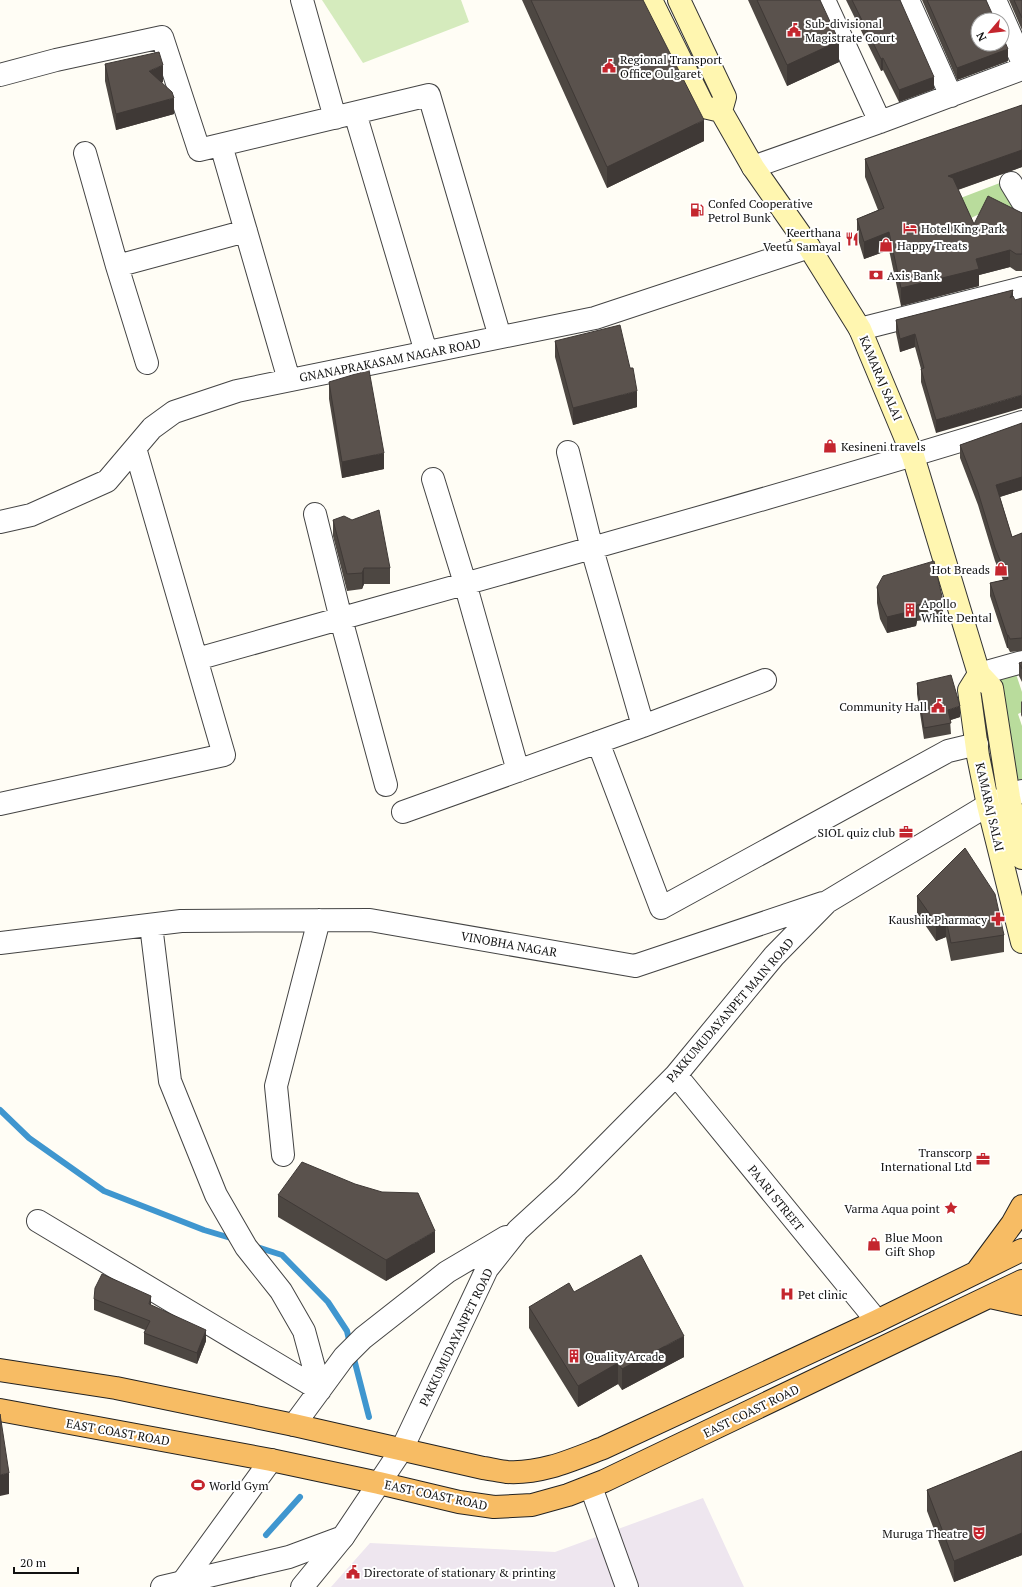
<svg xmlns="http://www.w3.org/2000/svg" width="1022" height="1587" viewBox="0 0 1022 1587" font-family="'PT Serif',serif">
  <rect width="100%" height="100%" fill="#fffdf5"/>
  <!-- industrial -->
  <path fill="#eee6ef" d="M703,1498L744,1587H331L370,1543L555,1552Z"/>
  <!-- green -->
  <path fill="#d5ebbd" d="M322,0H461L469,22L363,63Z"/>
  <!-- forest -->
  <path fill="#b9dc9c" d="M1005,181L1022,210V225L990,209L971,218L958,199Z
    M1014,668L1022,692V712L1018,714L1022,726V786L1016,789L996,673Z"/>
  <g fill="none" stroke-linecap="round" stroke-linejoin="round">
    <!-- stream -->
    <path stroke="#3f96cf" stroke-width="6" d="M0,1110L29,1138L104,1191L204,1230L234,1239
      M254,1246L282,1255L328,1302L347,1331L350,1344
      M353,1355L369,1417
      M266,1535L300,1497"/>
    <!-- minor casing -->
    <g stroke="#444" stroke-width="24">
      <path id="minor" d="M302,0L335,118
        M824,0L880,122
        M908,0L951,96
        M995,0L1022,61
        M0,75L56,60L162,37L199,150L429,95L500,337
        M355,113L426,352
        M221,145L289,380
        M85,153L117,266L147,363
        M753,167L880,122L1022,69
        M1011,183L1022,201
        M117,266L246,231
        M860,329L1022,288
        M568,452L592,549L643,726
        M433,479L465,583L518,771
        M315,514L341,619L386,785
        M0,522L31,515L107,481L152,428L174,412L237,391L595,318L809,247
        M197,659C473,581 749,506 1022,422
        M979,674L1022,662
        M598,742L661,908L948,751L977,744
        M0,804L224,755L135,448
        M403,812L643,726L765,680
        M151,925L170,1081L216,1195L246,1247L281,1291L304,1331L320,1390
        M0,943L181,921L370,920L635,966L823,903
        M676,1075L877,1321
        M283,1155L276,1086L319,920
        M38,1221L320,1390
        M294,1425L344,1357L363,1338L447,1272L506,1237
        M402,1449L487,1269L518,1230L566,1186L676,1075L774,956L827,902L988,805L1022,791
        M591,1487L627,1587
        M179,1587L271,1460
        M302,1587L343,1537"/>
    </g>
    <!-- tertiary casing -->
    <g stroke="#444" stroke-width="24">
      <path id="tertiary" d="M162,1587L289,1557L343,1537L402,1449"/>
    </g>
    <!-- secondary casing -->
    <g stroke="#333" stroke-width="24">
      <path id="secondary" d="M651,0L704,107L721,111
        M679,0L725,97L721,111L753,167L809,247L860,329L913,456L979,674L992,688L1009,797L1022,858
        M979,674L969,690L978,756L988,805L1022,942"/>
    </g>
    <!-- trunk casing -->
    <g stroke="#222" stroke-width="24">
      <path id="trunk" d="M978,1270L1012,1224L1022,1206
        M990,1297L1022,1304
        M0,1370L116,1388L294,1425L483,1468C491,1469 499,1471 507,1472C541,1474 572,1460 603,1448L877,1321L1022,1250
        M0,1410L271,1460L379,1483L459,1502L494,1507L532,1505L568,1495L604,1481L1022,1281"/>
    </g>
    <!-- minor -->
    <use href="#minor" stroke="#fff" stroke-width="22"/>
    <!-- tertiary -->
    <use href="#tertiary" stroke="#fff" stroke-width="22"/>
    <!-- secondary -->
    <use href="#secondary" stroke="#fff6b0" stroke-width="22"/>
    <!-- trunk -->
    <use href="#trunk" stroke="#f7bc64" stroke-width="22"/>
  </g>
  <!-- wall -->
  <path fill="#4d4742" d="M522,0H643L704,141L607,188Z
    M748,0H820L839,62L787,86Z
    M846,0H900L934,89L899,102L883,70L881,71Z
    M922,0H986L1008,61L957,80Z
    M1009,0H1022V30Z
    M105,64L163,82L161,83L174,114L116,130L105,81Z
    M1022,105V167L958,190L974,224L1022,213V271H1016L1010,267L979,275V286L901,306L889,250L864,259L857,236V219L878,210L865,177V159Z
    M1013,290L936,433L921,382V369L915,347L900,352L896,333V320Z
    M555,341L637,407L573,425L555,357Z
    M329,382L384,469L342,478L329,399Z
    M1022,423V490L1000,497L1012,537L1022,533V651L1010,652L1008,648H1007L990,596V583L1003,580L995,561L978,505L960,458V445Z
    M333,520L390,568V584H364L362,589L347,591L333,536Z
    M877,587L943,601V617L917,621L916,626L887,633L880,619L877,603Z
    M1022,662V682L1019,676V663Z
    M917,683L960,717L950,720L951,734L924,739L917,694Z
    M1022,701V717L1021,715V702Z
    M917,896L1004,935V952L951,961L946,937L936,941L917,913Z
    M278,1195L435,1252L386,1281L278,1217Z
    M574,1292L684,1357L622,1390L618,1384L578,1407L529,1328V1307Z
    M94,1299L151,1305L206,1341L197,1364L144,1344V1333L145,1330L94,1310Z
    M1022,1451V1555L954,1582L927,1511V1490Z"/>
  <!-- shaded-wall -->
  <path fill="#3f3936" d="M839,41V62L787,86V65Z
    M1008,49V61L957,80V68Z
    M883,58V70L881,71V59Z
    M163,65V82L149,88V71Z
    M934,77V89L899,102V90Z
    M174,98V114L116,130V114Z
    M704,120V141L607,188V167Z
    M1022,150V167L948,193V176Z
    M889,232V250L864,259V242Z
    M1010,250V267L979,275V286L901,306V288L976,259Z
    M1013,290V303L1010,298Z
    M915,334V347L900,352V339Z
    M637,391V407L573,425V408Z
    M1022,395V408L936,433V420Z
    M384,453V469L342,478V462Z
    M1022,477V490L996,498V485Z
    M364,568V584L362,589V573Z
    M917,605V621L916,626L887,633V617Z
    M1007,635H1008V648H1007Z
    M960,706V717L948,721V710Z
    M946,919V937L936,941V923Z
    M435,1231V1252L386,1281V1260Z
    M151,1296V1307L149,1304Z
    M206,1330V1341L197,1364V1353Z
    M684,1336V1357L622,1390V1369Z
    M618,1363V1384L578,1407V1386Z
    M9,1473V1494L0,1496V1475Z
    M1022,1533V1555L954,1582V1561Z"/>
  <!-- building -->
  <path fill="#5a524d" stroke="#3f3936" d="M531,0H643L704,120L607,167Z
    M757,0H820L839,41L787,65Z
    M852,0H900L934,77L899,90L883,58L881,59Z
    M927,0H986L995,20H978V44H1002V35L1008,49L957,68Z
    M1014,0H1022V18Z
    M159,52L163,65L149,71L172,92L174,98L116,114L105,64Z
    M1022,105V150L948,176L953,178L974,224L988,196L1022,213V254H1016L1010,250L976,259L979,269L901,288L889,232L864,242L857,219L884,208L865,159Z
    M1013,290L1010,298L1013,296L1015,300L1022,298V395L936,420L921,369L924,368L915,334L900,339L896,320Z
    M620,325L630,368H633L637,391L573,408L555,341Z
    M369,370L384,453L342,462L329,382Z
    M1022,423V477L996,485L1012,537L1022,533V638L1010,639L1008,635H1007L990,583L1008,579L995,548L978,492L960,445Z
    M379,510L390,568H364L362,573L347,574L333,520L344,516L352,520Z
    M934,561L943,601L917,605L916,610L887,617L880,602L877,587L883,576Z
    M1022,662V669L1019,663Z
    M951,675L960,706L948,710L951,723L924,728L917,683Z
    M965,848L995,894L1004,935L951,943L946,919L936,923L917,896Z
    M302,1162L355,1184L382,1192L418,1193L435,1231L386,1260L278,1195Z
    M641,1255L684,1336L622,1369L618,1363L578,1386L529,1307L569,1283L574,1292Z
    M102,1274L151,1296L149,1304L206,1330L197,1353L144,1333L150,1321L94,1299L95,1288Z
    M0,1414L9,1473L0,1475Z
    M1022,1451V1533L954,1561L927,1490Z"/>
  <!-- icons -->
  <defs>
    <g id="civic-bare" transform="scale(1.08)"><path d="M-.6-6.5H3V-4.5H.6V-3L4-1V1h2V6H-6V1h2V-1L-.6-3ZM-1.2 2.5V6h2.4V2.5Z" fill="#c4262e" stroke="#fff" stroke-width="2.5" paint-order="stroke"/></g>
    <g id="fuel-bare" transform="scale(1.08)"><path d="M-5.5-6h7V0h2V4h1.3V-2.5L3-4.5l.8-.8L6-3V5H2.5V1h-1V6h-7ZM-4.2-4.7v3.2H.2V-4.7Z" fill="#c4262e" stroke="#fff" stroke-width="2.5" paint-order="stroke"/></g>
    <g id="hotel-bare" transform="scale(1.08)"><path d="M-6-4.5h1.5V1H6V5H4.5V3h-9V5H-6ZM-4 0a1.8 1.8 0 1 1 3.6 0ZM.5 0V-2.5h3Q6-2.5 6 0Z" fill="#c4262e" stroke="#fff" stroke-width="2.5" paint-order="stroke"/></g>
    <g id="restaurant-bare" transform="scale(1.08)"><path d="M-5-6h1v4h1v-4h1v4h1v-4h1v5L-1.5 .5V6h-2V.5L-5-1ZM5-6V6H3V1.5H1.5Q1.5-4 5-6Z" fill="#c4262e" stroke="#fff" stroke-width="2.5" paint-order="stroke"/></g>
    <g id="shop-bare" transform="scale(1.08)"><path d="M-5-2.5h2.3a2.7 3.5 0 0 1 5.4 0H5L5.5 6h-11ZM-1.5-2.5h3a1.5 2.3 0 0 0-3 0Z" fill="#c4262e" stroke="#fff" stroke-width="2.5" paint-order="stroke"/></g>
    <g id="bank-bare" transform="scale(1.08)"><path d="M-6-4H6V4H-6ZM0-2.3a2.3 2.3 0 1 0 0 4.6a2.3 2.3 0 1 0 0-4.6Z" fill="#c4262e" stroke="#fff" stroke-width="2.5" paint-order="stroke"/></g>
    <g id="building-bare" transform="scale(1.08)"><path d="M-4-6H4V6H1V3H-1V6H-4ZM-2.5-4.3h1.7v1.8h-1.7ZM.8-4.3h1.7v1.8H.8ZM-2.5-1h1.7V.8h-1.7ZM.8-1h1.7V.8H.8Z" fill="#c4262e" stroke="#fff" stroke-width="2.5" paint-order="stroke"/></g>
    <g id="office-bare" transform="scale(1.08)"><path d="M-6-3h4V-5.5h4V-3h4V5H-6ZM-1-4.5V-3h2v-1.5ZM-6 0V1H6V0Z" fill="#c4262e" stroke="#fff" stroke-width="2.5" paint-order="stroke"/></g>
    <g id="pharmacy-bare" transform="scale(1.08)"><path d="M-2-6h4v4h4v4h-4v4h-4v-4h-4v-4h4Z" fill="#c4262e" stroke="#fff" stroke-width="2.5" paint-order="stroke"/></g>
    <g id="sight-bare" transform="scale(1.08)"><path d="M0-6L1.8-2.2L6-1.7L2.9 1.2L3.7 5.4L0 3.3L-3.7 5.4L-2.9 1.2L-6-1.7L-1.8-2.2Z" fill="#c4262e" stroke="#fff" stroke-width="2.5" paint-order="stroke"/></g>
    <g id="hospital-bare" transform="scale(1.08)"><path d="M-5-5h3v3.5h4V-5h3V5h-3V1.5h-4V5h-3Z" fill="#c4262e" stroke="#fff" stroke-width="2.5" paint-order="stroke"/></g>
    <g id="stadium-bare" transform="scale(1.08)"><path d="M0-5a6.5 5 0 1 0 0 10a6.5 5 0 1 0 0-10ZM-3.5-1.8h7v3.6h-7Z" fill="#c4262e" stroke="#fff" stroke-width="2.5" paint-order="stroke"/></g>
    <g id="theatre-bare" transform="scale(1.08)"><path d="M-5-5.5Q0-4 5-5.5V0Q5 5 0 6Q-5 5-5 0ZM-3.3-2.5H-1v1.5H-3.3ZM1-2.5H3.3v1.5H1ZM-2.8 1Q0 5.5 2.8 1Z" fill="#c4262e" stroke="#fff" stroke-width="2.5" paint-order="stroke"/></g>
  </defs>
  <g fill-rule="evenodd">
    <use href="#civic-bare" x="794" y="30"/>
    <use href="#civic-bare" x="609" y="66"/>
    <use href="#fuel-bare" x="697" y="210"/>
    <use href="#hotel-bare" x="910" y="228"/>
    <use href="#restaurant-bare" x="852" y="239"/>
    <use href="#shop-bare" x="886" y="245"/>
    <use href="#bank-bare" x="876" y="275"/>
    <use href="#shop-bare" x="830" y="446"/>
    <use href="#shop-bare" x="1001" y="569"/>
    <use href="#building-bare" x="910" y="610"/>
    <use href="#civic-bare" x="938" y="706"/>
    <use href="#office-bare" x="906" y="832"/>
    <use href="#pharmacy-bare" x="998" y="919"/>
    <use href="#office-bare" x="983" y="1159"/>
    <use href="#sight-bare" x="951" y="1208"/>
    <use href="#shop-bare" x="874" y="1244"/>
    <use href="#hospital-bare" x="787" y="1294"/>
    <use href="#building-bare" x="574" y="1356"/>
    <use href="#stadium-bare" x="198" y="1485"/>
    <use href="#theatre-bare" x="979" y="1533"/>
    <use href="#civic-bare" x="353" y="1572"/>
  </g>
  <g text-anchor="middle" dominant-baseline="central" stroke-width="4" stroke-linejoin="round" paint-order="stroke">
    <!-- poi labels -->
    <g font-size="12" fill="#111" stroke="#fff" text-anchor="start">
      <text x="805" y="23">Sub-divisional<tspan x="805" dy="14">Magistrate Court</tspan></text>
      <text x="620" y="59">Regional Transport<tspan x="620" dy="14">Office Oulgaret</tspan></text>
      <text x="708" y="203">Confed Cooperative<tspan x="708" dy="14">Petrol Bunk</tspan></text>
      <text x="921" y="228">Hotel King Park</text>
      <text x="841" y="232" text-anchor="end">Keerthana<tspan x="841" dy="14">Veetu Samayal</tspan></text>
      <text x="897" y="245">Happy Treats</text>
      <text x="887" y="275">Axis Bank</text>
      <text x="841" y="446">Kesineni travels</text>
      <text x="990" y="569" text-anchor="end">Hot Breads</text>
      <text x="921" y="603">Apollo<tspan x="921" dy="14">White Dental</tspan></text>
      <text x="927" y="706" text-anchor="end">Community Hall</text>
      <text x="895" y="832" text-anchor="end">SIOL quiz club</text>
      <text x="987" y="919" text-anchor="end">Kaushik Pharmacy</text>
      <text x="972" y="1152" text-anchor="end">Transcorp<tspan x="972" dy="14">International Ltd</tspan></text>
      <text x="940" y="1208" text-anchor="end">Varma Aqua point</text>
      <text x="885" y="1237">Blue Moon<tspan x="885" dy="14">Gift Shop</tspan></text>
      <text x="798" y="1294">Pet clinic</text>
      <text x="585" y="1356">Quality Arcade</text>
      <text x="209" y="1485">World Gym</text>
      <text x="968" y="1533" text-anchor="end">Muruga Theatre</text>
      <text x="364" y="1572">Directorate of stationary &amp; printing</text>
    </g>
    <!-- street labels -->
    <g font-size="12" fill="#111" stroke="#fff">
      <text transform="translate(390 360) rotate(-11)">GNANAPRAKASAM NAGAR ROAD</text>
      <text transform="translate(881 378) rotate(67)">KAMARAJ SALAI</text>
      <text transform="translate(990 807) rotate(77)">KAMARAJ SALAI</text>
      <text transform="translate(509 944) rotate(10)">VINOBHA NAGAR</text>
      <text transform="translate(730 1010) rotate(-49)">PAKKUMUDAYANPET MAIN ROAD</text>
      <text transform="translate(776 1198) rotate(51)">PAARI STREET</text>
      <text transform="translate(456 1337) rotate(-64)">PAKKUMUDAYANPET ROAD</text>
      <text transform="translate(751 1411) rotate(-26)">EAST COAST ROAD</text>
      <text transform="translate(118 1432) rotate(10)">EAST COAST ROAD</text>
      <text transform="translate(436 1495) rotate(12)">EAST COAST ROAD</text>
    </g>
  </g>
  <!-- north arrow -->
  <g transform="translate(990 32) rotate(242)"><circle r="19" fill="#ffffff" stroke="#a0a0a0"/>
  <path d="M0-3L7 15L0 10L-7 15Z" fill="#c4262e"/>
  <text y="-6" font-size="11" font-weight="bold" text-anchor="middle" fill="#111111">N</text>
  </g>
  <!-- scale -->
  <path d="M14 1567v6h64v-6" fill="none" stroke="#111111" stroke-width="2"/>
  <text x="20" y="1567" font-size="12" fill="#111111" stroke="#ffffff" stroke-width="3" paint-order="stroke">20 m</text>
</svg>
